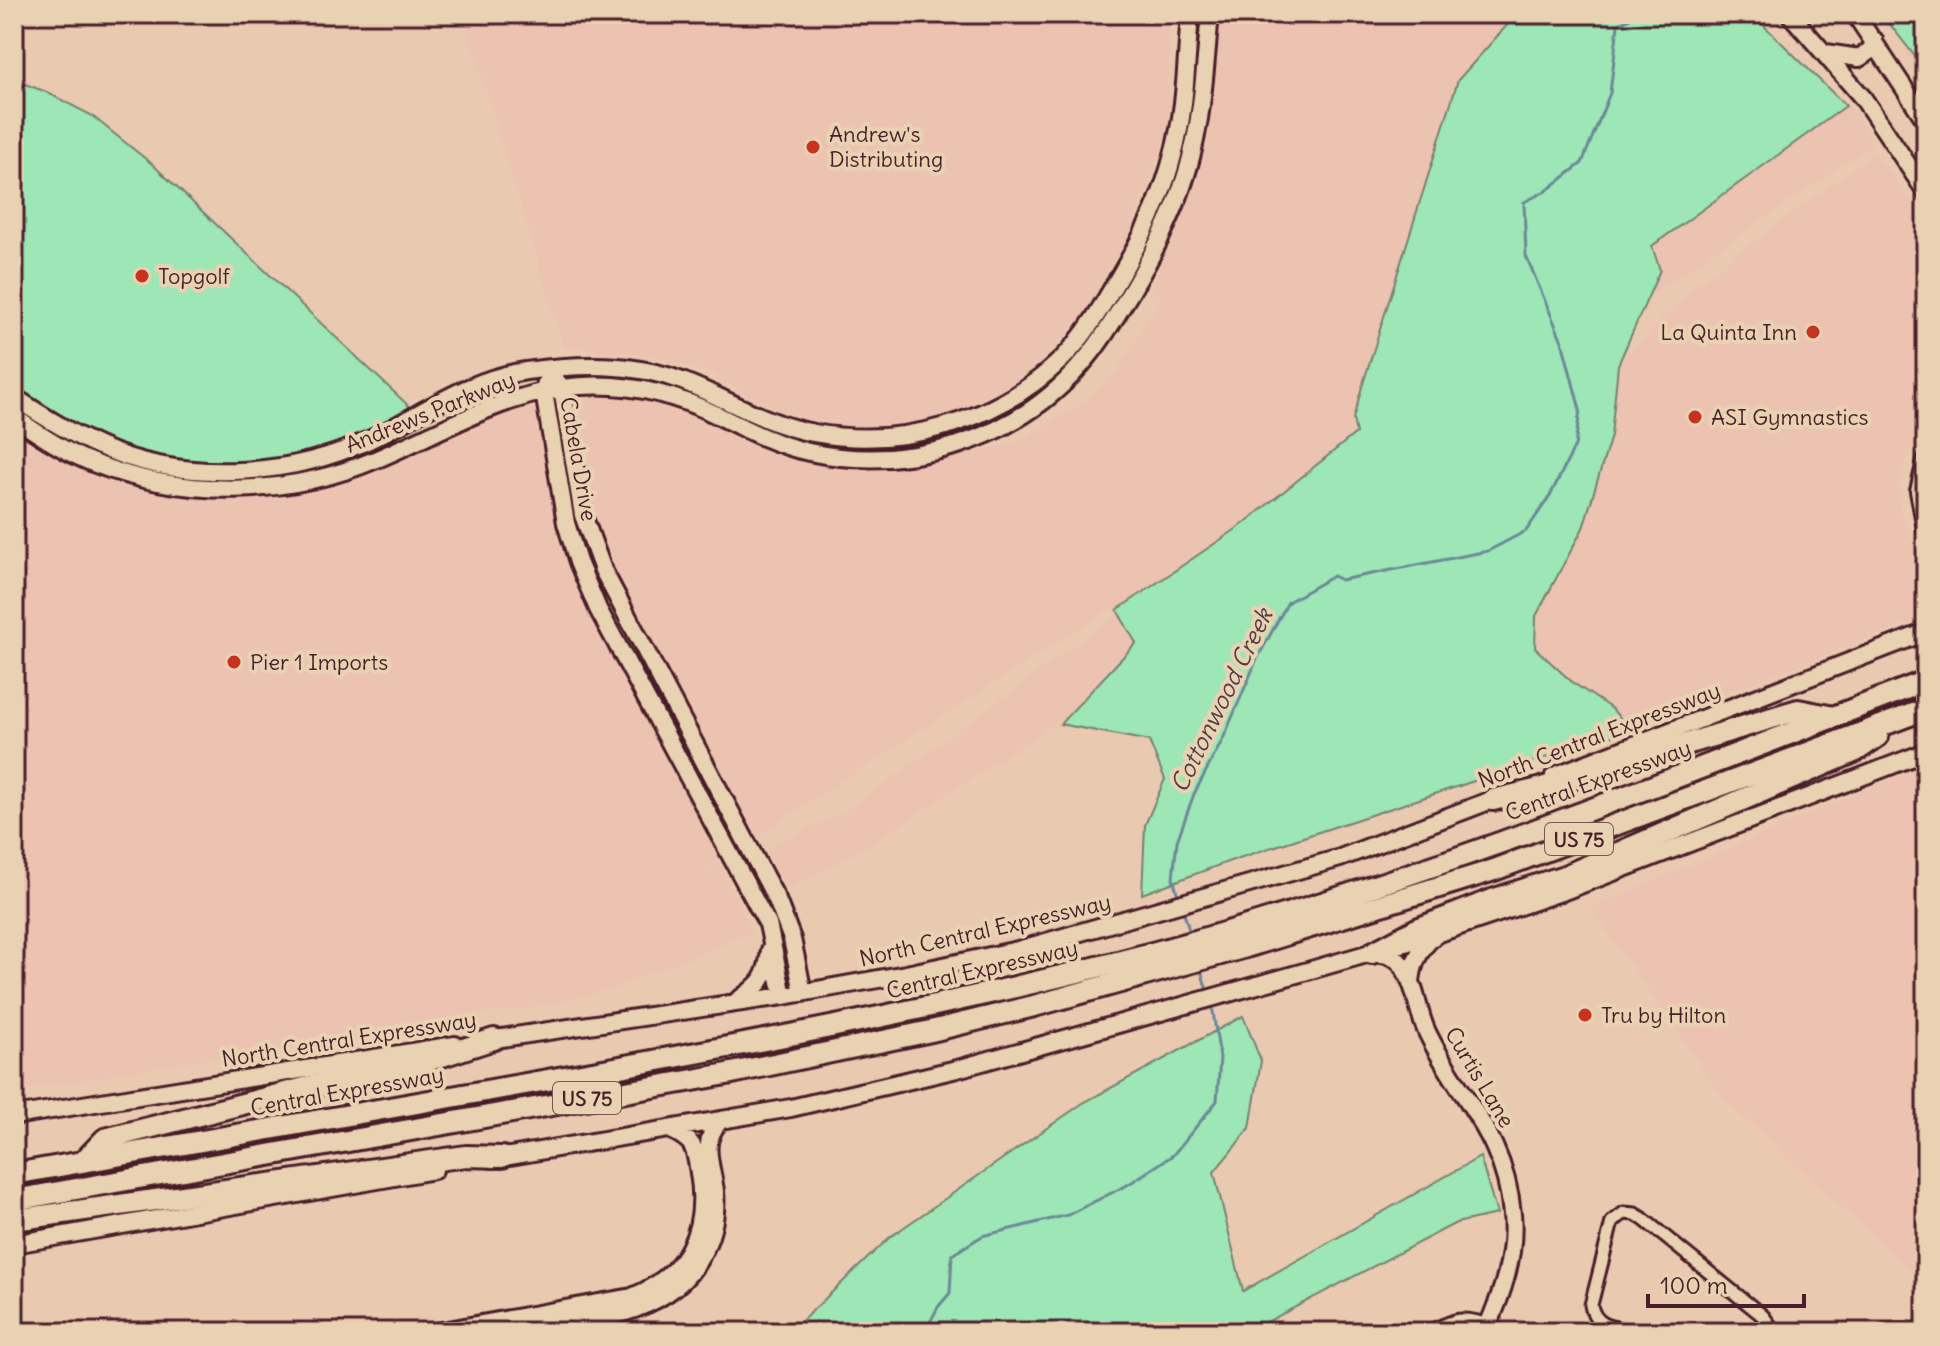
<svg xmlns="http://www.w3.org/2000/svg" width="1940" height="1346" viewBox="0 0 1940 1346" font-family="Delius,sans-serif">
  <rect width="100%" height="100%" fill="#eac9b1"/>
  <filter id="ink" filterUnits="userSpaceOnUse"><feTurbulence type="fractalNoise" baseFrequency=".0125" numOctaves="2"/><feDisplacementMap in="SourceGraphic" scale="16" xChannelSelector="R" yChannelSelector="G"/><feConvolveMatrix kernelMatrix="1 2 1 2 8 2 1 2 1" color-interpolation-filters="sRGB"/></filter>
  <g filter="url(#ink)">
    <!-- built -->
    <path fill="#ecc2b1" d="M463,14H1170L1168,129L1127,237L1082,315L1052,352L1013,385L942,417L891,427L843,425L789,414L750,396L710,373L650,355L564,347Z
      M1217,14H1517L1458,80L1362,387L1353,419L1356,433L1276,499L1527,376L1043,732L865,848L786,890L766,849L849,809L1213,546L1117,610L1114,606L699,873L720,864L752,933L609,990L543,1006L435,1020L14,1092V426L112,481L139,490L178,493L322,484L437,443L480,424L520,410L589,393L659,402L763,446L823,462L877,469L897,468L999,447L1019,440L1084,403L1117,372L1162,296L1150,289L1171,244L1205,128Z
      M1926,34V79L1904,51Z
      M1843,97L1864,126L1872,145L1577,345L1557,307Z
      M1875,152L1913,205L1926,234V428L1910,450L1898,487L1900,511L1926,577V616L1624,732L1622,720L1612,709L1572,682L1535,648L1536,616L1583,528L1611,436L1618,365L1696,285Z
      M1926,764V1285L1725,1100L1591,908Z"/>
    <!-- green -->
    <path fill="#9de6b5" stroke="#748270" stroke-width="2" d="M1517,14H1752L1846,106L1652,246L1660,270L1618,365L1611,436L1583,528L1536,616L1535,648L1572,682L1612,709L1622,720L1624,732L1230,861L1142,894L1145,825L1165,779L1149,741L1060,724L1136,643L1117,610L1242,525L1356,433L1353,419L1362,387L1458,80Z
      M1882,14H1926V52L1917,59Z
      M14,80L44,91L91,115L152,164L412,409C394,419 377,430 358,438C243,488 111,462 14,387Z
      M1243,1016L1261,1061L1250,1128L1214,1172L1243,1291L1480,1157L1497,1214L1456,1223L1248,1332H790L890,1237L1083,1103Z"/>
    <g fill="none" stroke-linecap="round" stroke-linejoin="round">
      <!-- stream -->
      <path stroke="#6c8999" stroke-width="3" d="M1179,899L1173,878L1177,841L1194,794L1223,739L1257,659L1288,602L1333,576L1341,580L1488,551L1526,531L1550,496L1575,446L1580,410L1562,341L1526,256L1524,202L1546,191L1582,163L1610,93L1618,25L1636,14
        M1183,910L1190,933
        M1200,967L1208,994
        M925,1332L938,1307L950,1293L952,1255L982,1236L1068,1215L1129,1184L1173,1155L1217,1101L1220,1058L1212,1005"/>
      <!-- street casing -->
      <g stroke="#4a1f2b" stroke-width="17">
        <path id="street" d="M1430,1332C1455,1319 1462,1316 1488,1325
          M1641,1332C1621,1328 1595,1330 1591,1305L1612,1222L1624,1213L1635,1214L1642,1218L1763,1316L1775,1332"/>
      </g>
      <!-- secondary casing -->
      <g stroke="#4a1f2b" stroke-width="22">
        <path id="secondary" d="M1790,14L1863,98L1926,192
          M1855,14L1926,121
          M1826,53L1859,58L1871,50L1874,40
          M556,380L562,388L583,515L603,570L777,900L792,939L803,993
          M546,382L544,392L566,523L578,562L598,609L761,912L768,924L783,996
          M14,397C41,415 69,433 99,446C181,483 288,478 369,440C421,415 467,379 526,371C578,364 632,362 682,381C726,398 767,425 814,433C903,449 998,422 1063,358C1087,334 1105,301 1122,272C1143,236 1163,196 1173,155C1186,109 1186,62 1190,14
          M14,417C39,435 65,452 93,463C184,499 288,497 377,459C438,433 494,399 562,388C616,380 668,391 717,415C747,430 776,445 809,452C907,473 1014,442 1080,366C1101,343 1116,316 1132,290C1155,251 1177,209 1189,165C1203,115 1205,65 1210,14
          M1926,461L1919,491L1926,528
          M1554,776L1926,632
          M1373,953C1384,954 1394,955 1401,964C1416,983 1417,1011 1427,1032C1459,1099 1505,1134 1512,1214C1516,1255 1502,1295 1485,1332
          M1411,983C1412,964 1419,949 1434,936
          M737,1001C760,985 767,979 770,950
          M482,1041L783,996L906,974L1018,950L1340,858L1502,796
          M14,1116L455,1045
          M492,1159L791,1108L957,1069L1311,970L1436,934L1564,891L1926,752
          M14,1244L434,1170
          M437,1332L632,1297C687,1275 709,1230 699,1173C695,1148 695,1141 671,1130
          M516,1332C579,1321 667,1320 701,1256C712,1237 717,1214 715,1191C712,1166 700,1143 719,1122"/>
      </g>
      <!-- highway casing -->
      <g stroke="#4a1f2b" stroke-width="26">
        <path id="highway" d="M1493,800L1535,790L1798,710L1834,717
          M1372,953L1417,929L1492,900L1567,875L1856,751L1878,736
          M83,1162L105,1139L313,1086L424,1062L494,1039
          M14,1174C181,1145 347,1115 514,1086C729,1048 945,1008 1156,952C1419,881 1672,779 1926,681
          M14,1200L727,1074L931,1031L1034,1006L1246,947L1494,870L1926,709
          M14,1220L466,1156L502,1157"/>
      </g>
      <!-- street -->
      <use href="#street" stroke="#e8d2b1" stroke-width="11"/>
      <!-- secondary -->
      <use href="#secondary" stroke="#e8d2b1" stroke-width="16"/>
      <!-- highway -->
      <use href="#highway" stroke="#e8d2b1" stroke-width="20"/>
    </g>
  </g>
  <!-- markers -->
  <g fill="#c8321e" stroke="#e8d2b1" stroke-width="3">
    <circle cx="813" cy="147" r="8"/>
    <circle cx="142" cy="276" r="8"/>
    <circle cx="1813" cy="332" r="8"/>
    <circle cx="1695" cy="417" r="8"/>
    <circle cx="234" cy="662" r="8"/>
    <circle cx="1585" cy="1015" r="8"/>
  </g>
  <g text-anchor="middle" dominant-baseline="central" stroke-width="8" stroke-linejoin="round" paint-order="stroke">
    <!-- shield labels -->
    <g fill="#e8d2b1" stroke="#795553" stroke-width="2">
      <rect x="1545" y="823" width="68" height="32" rx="6"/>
      <rect x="553" y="1082" width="68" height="32" rx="6"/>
    </g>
    <g font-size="20" font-weight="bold" fill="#4a1f2b">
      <text x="1579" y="839">US 75</text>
      <text x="587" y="1098">US 75</text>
    </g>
    <!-- poi labels -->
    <g font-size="22" fill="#4a1f2b" stroke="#e8d2b1" text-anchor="start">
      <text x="829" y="134">Andrew's<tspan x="829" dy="25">Distributing</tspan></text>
      <text x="158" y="276">Topgolf</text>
      <text x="1797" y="332" text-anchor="end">La Quinta Inn</text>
      <text x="1711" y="417">ASI Gymnastics</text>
      <text x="250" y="662">Pier 1 Imports</text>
      <text x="1601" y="1015">Tru by Hilton</text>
    </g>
    <!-- street labels -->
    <g font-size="22" fill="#4a1f2b" stroke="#e8d2b1">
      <text transform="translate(430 412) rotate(-22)">Andrews Parkway</text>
      <text transform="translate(579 459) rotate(80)">Cabela Drive</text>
      <text transform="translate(1599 735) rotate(-21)">North Central Expressway</text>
      <text transform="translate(1598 780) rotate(-20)">Central Expressway</text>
      <text transform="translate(985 930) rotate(-13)">North Central Expressway</text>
      <text transform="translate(982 969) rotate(-13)">Central Expressway</text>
      <text transform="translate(349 1039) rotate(-9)">North Central Expressway</text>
      <text transform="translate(1480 1077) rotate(59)">Curtis Lane</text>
      <text transform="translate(347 1091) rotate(-10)">Central Expressway</text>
    </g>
    <!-- water labels -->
    <g font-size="24" font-style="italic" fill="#533a46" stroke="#e8d2b1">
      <text transform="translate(1221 700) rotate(-64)">Cottonwood Creek</text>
    </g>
  </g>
  <!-- margin -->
  <rect width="1940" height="1346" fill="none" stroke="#e8d2b1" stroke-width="48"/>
  <rect x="24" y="24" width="1892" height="1298" fill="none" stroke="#4a1f2b" stroke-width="3" filter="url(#ink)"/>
  <!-- scale -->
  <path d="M1648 1294v12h156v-12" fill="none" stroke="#4a1f2b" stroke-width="4"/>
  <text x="1660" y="1294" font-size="24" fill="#4a1f2b" stroke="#e8d2b1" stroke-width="6" paint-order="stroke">100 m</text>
</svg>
